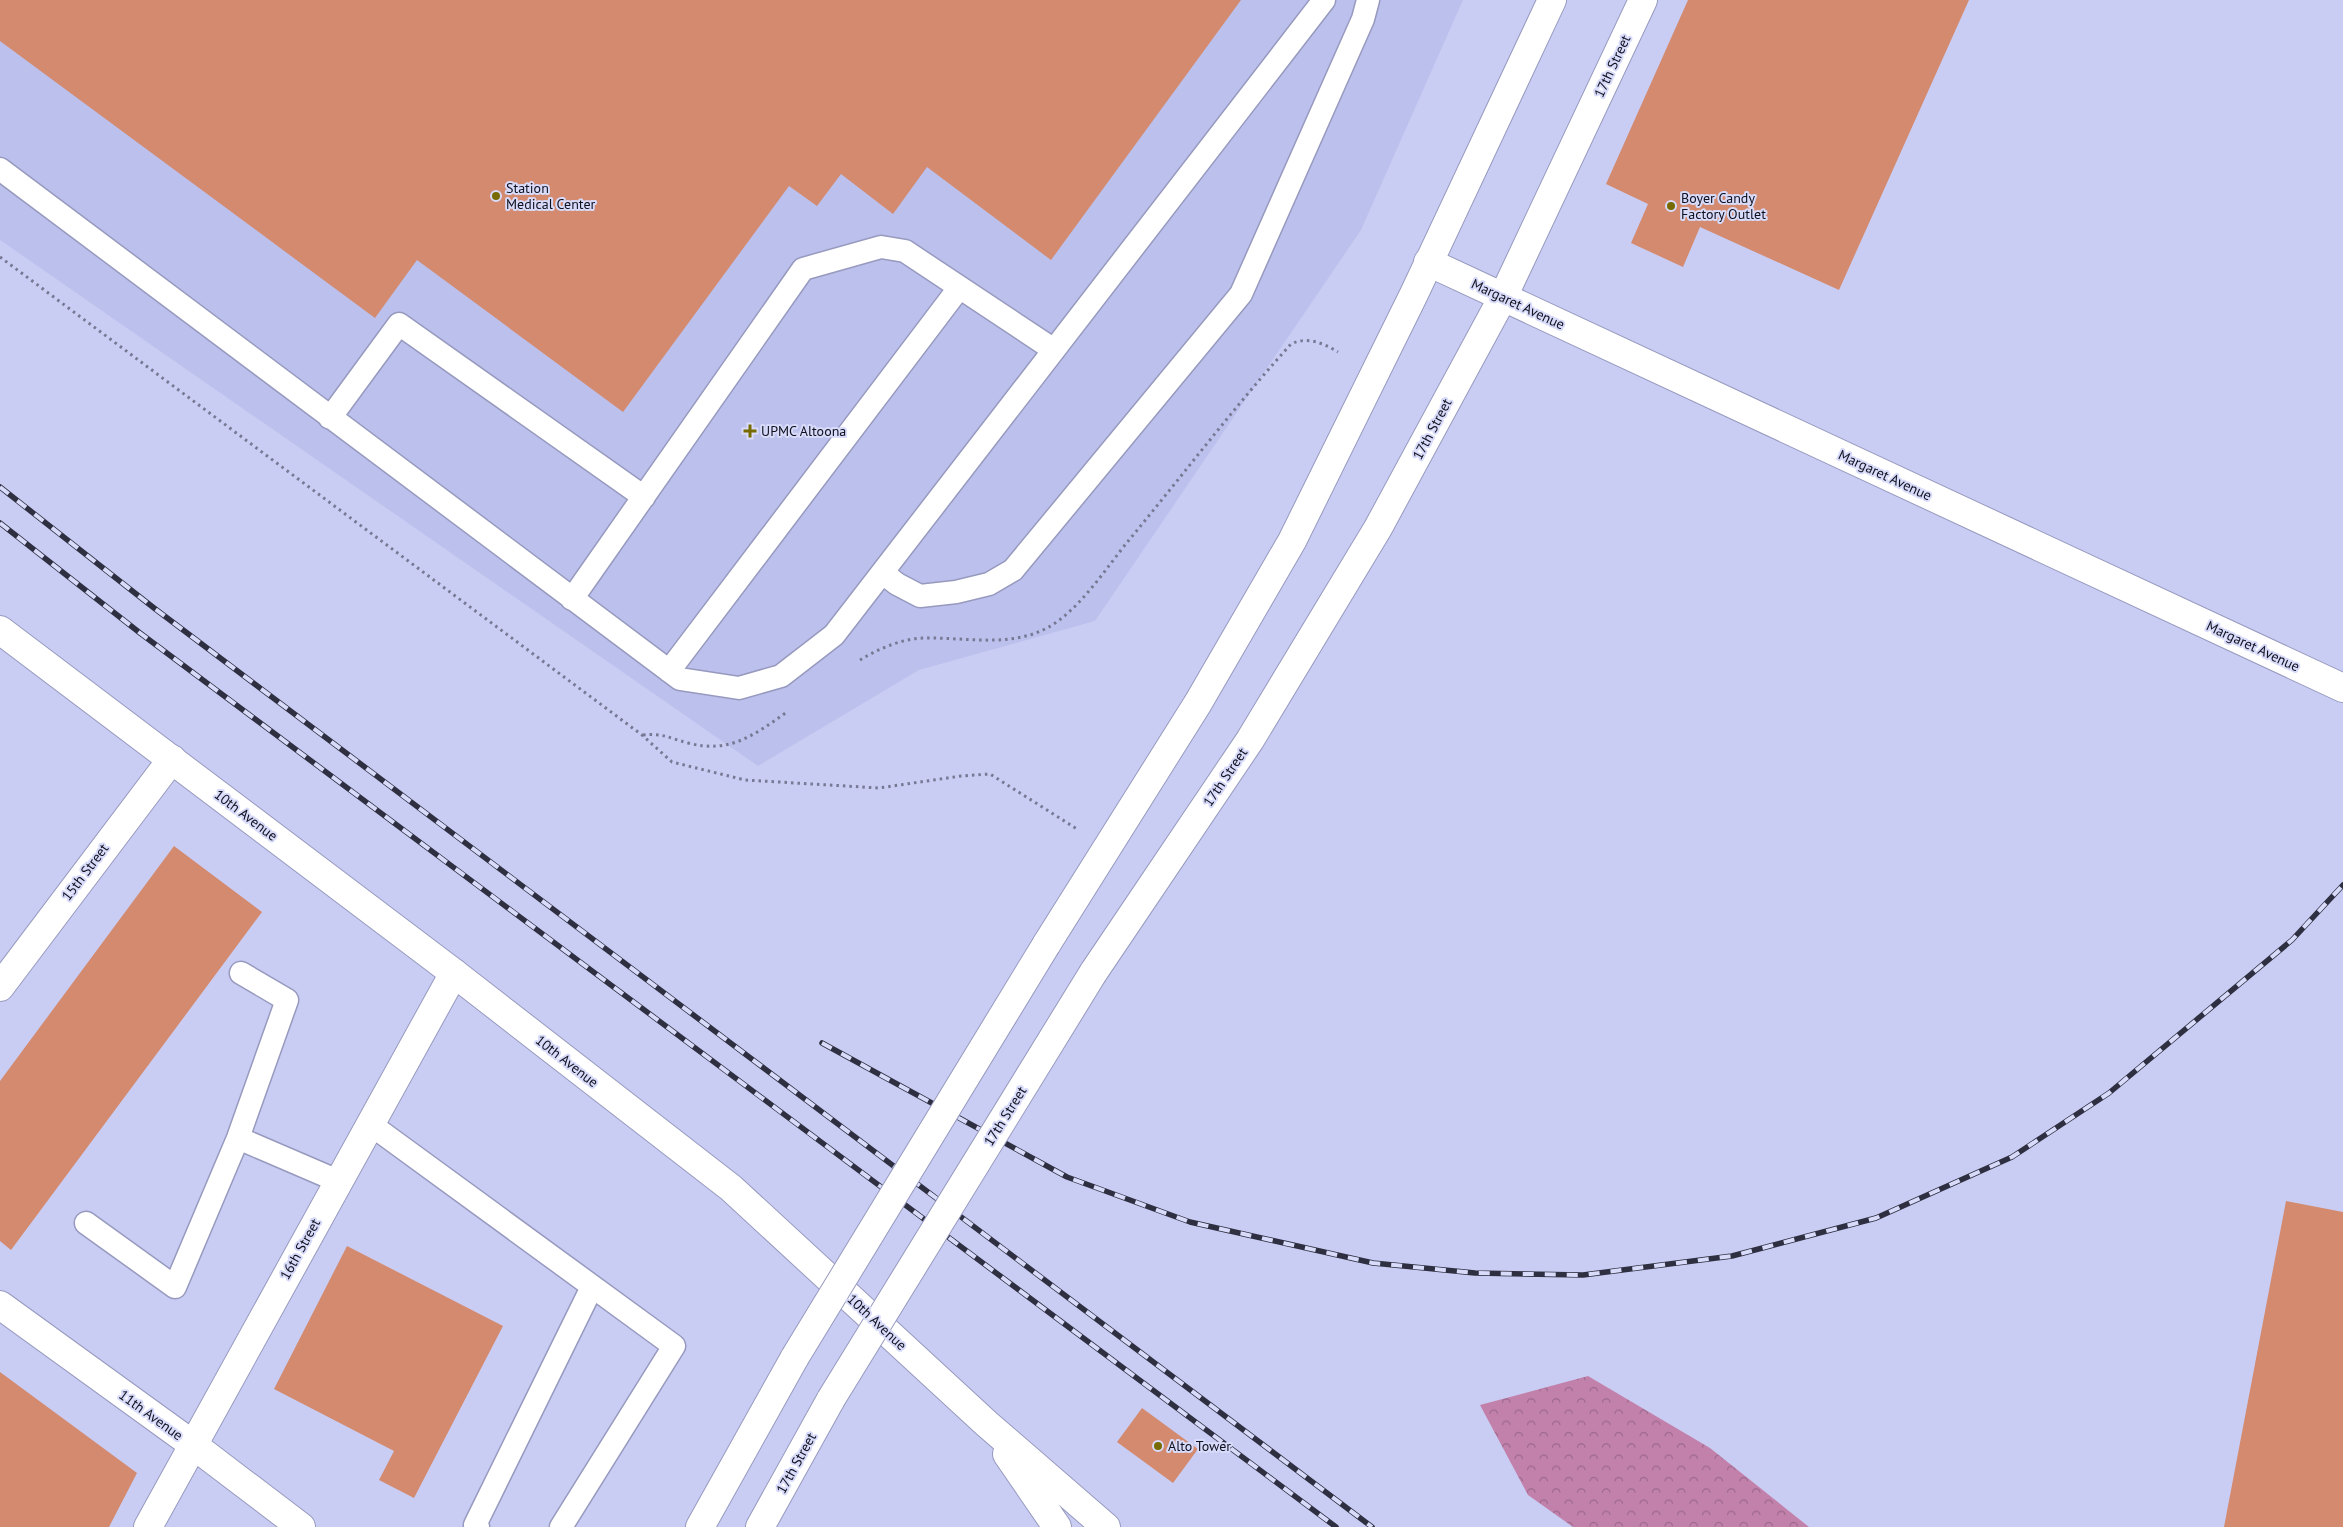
<svg xmlns="http://www.w3.org/2000/svg" width="2343" height="1527" viewBox="0 0 2343 1527" font-family="'PT Sans',sans-serif">
  <defs>
    <pattern id="forest-crowns" width="20" height="18" patternUnits="userSpaceOnUse" patternTransform="scale(1.25)"><rect width="20" height="18" fill="#c281ab"/><path d="M2 6a3 3 0 1 1 6 0M12 15a3 3 0 1 1 6 0" fill="none" stroke="#9c688b"/></pattern>
  </defs>
  <rect width="100%" height="100%" fill="#cacdf3"/>
  <!-- built -->
  <path fill="#bcc0ec" d="M0,0H1463L1361,230L1095,621L919,670L758,766L0,240Z"/>
  <!-- forest -->
  <path fill="url(#forest-crowns)" d="M1588,1376L1710,1448L1809,1527H1573L1528,1495L1480,1405Z"/>
  <!-- building -->
  <path fill="#d38a6f" d="M0,0H1241L1051,260L927,167L893,214L841,174L817,206L789,186L623,412L417,260L375,318L0,41Z
    M1688,0H1969L1839,290L1700,227L1683,267L1631,243L1648,204L1606,184Z
    M174,846L262,912L11,1250L0,1241V1081Z
    M2286,1201L2343,1212V1527H2224Z
    M347,1246L503,1326L414,1498L379,1480L394,1451L274,1389Z
    M0,1372L137,1473L109,1527H0Z
    M1142,1408L1198,1449L1173,1483L1117,1442Z"/>
  <g fill="none" stroke-linecap="round" stroke-linejoin="round">
    <!-- service casing -->
    <g stroke="#979abe" stroke-width="25">
      <path id="service" d="M0,169L680,679L739,688L781,676L834,635L1324,0
        M330,418L399,324L644,497
        M883,573L897,584L920,596L956,592L989,584L1013,570L1241,294L1363,19L1368,0
        M572,599L803,269L881,247L905,251L1054,350
        M669,671L959,288
        M370,1124L674,1346L561,1527
        M238,1138L338,1181
        M86,1223L175,1287L238,1138L287,1000L241,973
        M478,1527L475,1525L592,1287"/>
    </g>
    <!-- minor casing -->
    <g stroke="#979abe" stroke-width="30">
      <path id="minor" d="M1428,262L2343,688
        M0,987L172,759
        M0,1305L192,1444L301,1527
        M148,1527L454,973"/>
    </g>
    <!-- primary casing -->
    <g stroke="#979abe" stroke-width="30">
      <path id="primary" d="M0,630L454,973L731,1188L987,1424L1106,1527
        M1046,945L1198,703L1292,541L1414,294L1552,0
        M1093,973L1250,740L1378,528L1503,297L1643,0
        M1007,1454L1057,1527
        M700,1527L795,1357
        M760,1527L831,1399"/>
    </g>
    <!-- path -->
    <path stroke="#777994" stroke-width="3" stroke-dasharray="2.5 4" stroke-linecap="butt" d="M0,257L642,735L672,762L745,780L879,788L961,776L990,774L1077,829
      M860,660C878,649 901,639 923,638C964,637 1009,648 1047,628C1079,611 1106,568 1129,540C1183,475 1234,407 1291,344C1307,336 1323,343 1338,352
      M643,735C663,733 669,738 688,743C730,754 754,735 787,712"/>
    <!-- service -->
    <use href="#service" stroke="#fff" stroke-width="22"/>
    <!-- minor -->
    <use href="#minor" stroke="#fff" stroke-width="28"/>
    <!-- primary -->
    <use href="#primary" stroke="#fff" stroke-width="28"/>
    <!-- rail casing -->
    <g stroke="#2e2f40" stroke-width="5.5">
      <path id="rail" d="M0,487L154,608L1372,1527
        M0,523L140,633L1336,1527
        M822,1043L1067,1177L1190,1222L1373,1263L1475,1273L1583,1275L1732,1256L1876,1218L2012,1157L2109,1093L2292,940L2343,885"/>
    </g>
    <!-- rail -->
    <use href="#rail" stroke="#d8dbfa" stroke-width="4" stroke-dasharray="11" stroke-linecap="butt"/>
    <!-- primary-bridge casing -->
    <g stroke="#979abe" stroke-width="30" stroke-linecap="butt">
      <path id="primary-bridge" d="M795,1357L1046,945
        M831,1399L1093,973"/>
    </g>
    <!-- primary-bridge -->
    <use href="#primary-bridge" stroke="#fff" stroke-width="28"/>
  </g>
  <!-- markers -->
  <g fill="#776a01" stroke="#d8dbfa" stroke-width="2">
    <circle cx="496" cy="196" r="5"/>
    <circle cx="1671" cy="206" r="5"/>
    <path d="M747.5 423.5h5v5h5v5h-5v5h-5v-5h-5v-5h5z"/>
    <circle cx="1158" cy="1446" r="5"/>
  </g>
  <g text-anchor="middle" dominant-baseline="central" stroke-width="4" stroke-linejoin="round" paint-order="stroke">
    <!-- street labels -->
    <g font-size="14" fill="#0f101d" stroke="#d8dbfa">
      <text transform="translate(1612 66) rotate(-65)">17th Street</text>
      <text transform="translate(1518 304) rotate(25)">Margaret Avenue</text>
      <text transform="translate(1432 429) rotate(-62)">17th Street</text>
      <text transform="translate(1885 475) rotate(25)">Margaret Avenue</text>
      <text transform="translate(2253 646) rotate(25)">Margaret Avenue</text>
      <text transform="translate(1225 777) rotate(-56)">17th Street</text>
      <text transform="translate(246 815) rotate(37)">10th Avenue</text>
      <text transform="translate(85 872) rotate(-53)">15th Street</text>
      <text transform="translate(567 1061) rotate(38)">10th Avenue</text>
      <text transform="translate(1005 1116) rotate(-58)">17th Street</text>
      <text transform="translate(300 1249) rotate(-61)">16th Street</text>
      <text transform="translate(877 1322) rotate(43)">10th Avenue</text>
      <text transform="translate(151 1415) rotate(36)">11th Avenue</text>
      <text transform="translate(796 1463) rotate(-61)">17th Street</text>
    </g>
    <!-- poi labels -->
    <g font-size="14" fill="#0f101d" stroke="#d8dbfa" text-anchor="start">
      <text x="506" y="188">Station<tspan x="506" dy="16">Medical Center</tspan></text>
      <text x="1681" y="198">Boyer Candy<tspan x="1681" dy="16">Factory Outlet</tspan></text>
      <text x="761" y="431">UPMC Altoona</text>
      <text x="1168" y="1446">Alto Tower</text>
    </g>
  </g>
</svg>
